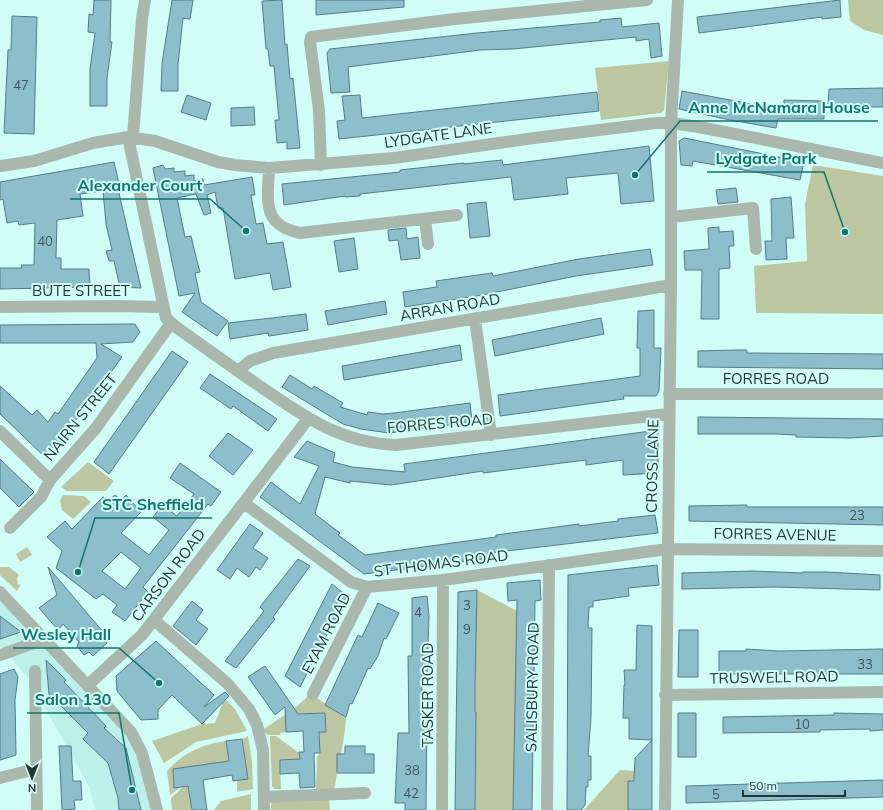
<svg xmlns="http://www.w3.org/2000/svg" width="883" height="810" viewBox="0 0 883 810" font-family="Mulish,sans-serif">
  <rect width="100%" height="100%" fill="#d0fef7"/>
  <!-- built -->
  <path fill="#bbf1e9" d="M0,592L136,738L157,810H95L90,788L29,679L0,646Z"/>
  <!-- green -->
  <path fill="#bcc6a1" d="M848,0H883V35L864,30L850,21Z
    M669,61L664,110L661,113L601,120L595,68Z
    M813,165L883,176V314L756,313L754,266L807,261L805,204Z
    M88,462L114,481L106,491H67L61,487Z
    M63,495L84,496L91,502L73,519L62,510L60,501Z
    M27,547L32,555L20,562L16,554Z
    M0,567H9L19,575L17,578L18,585L21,584L17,591L0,575Z
    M477,590L517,611L513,810H475L476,712L472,706Z
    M309,693L346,717C345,742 338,765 334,790H316L317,757L320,753L319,732H326L325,713L288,714L306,698Z
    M226,700L235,709L247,731L196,742L164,763L152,741L202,724L215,723L223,702Z
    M286,714V732L280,733V735H268L264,732V729Z
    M248,736L252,761L253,789L237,792V781L248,779L242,739Z
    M270,736H276L299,753V759L280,760L281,789H275L272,786Z
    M226,741L229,761L173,770L174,788L181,787L170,795L167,771C183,753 202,744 226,741Z
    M620,770L635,771L634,781H628V810H584Z
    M184,786H188L192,810H172L171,798Z
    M251,794V810H214L221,801Z
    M329,799L330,810H271V801Z"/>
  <!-- building -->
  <path fill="#8dbecc" stroke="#547b87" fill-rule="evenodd" d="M94,0H111L110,42H112L107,78V106H90V69L95,33L88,32L89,14L93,15Z
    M172,0H193L190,19L183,18L178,64V91H161L162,63Z
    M282,0L285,45L287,44L290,79L293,78L300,148L287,149V142L277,143L275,120H279L274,66H270L268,49H266L262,1Z
    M316,0H404V7L316,15Z
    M840,0L841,17L822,19V17L699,33L697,17Z
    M12,16L37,17L34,134L4,133L8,50H11Z
    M621,18L622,27L659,23L662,56L651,58L649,39L636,41V37L513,49L480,50L348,67L350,92L331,93L327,53L330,49L477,33L600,22V20Z
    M883,88V107H828L829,89Z
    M682,91L784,110V100L824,101V119H778L776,128L730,120L679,109Z
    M597,92L599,111L339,139L337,121L345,120L342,96L360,95L362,118Z
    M187,95L211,103L206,120L181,112Z
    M254,107L255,125L231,126V108Z
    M684,138L804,162L800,180L693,161L692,166L681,165L679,141Z
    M649,146L654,201L621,204L618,173L566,178L568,194L514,200L511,177L360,194V196L345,197V196L284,205L282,184L400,172V170L464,163V164L502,160L503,165Z
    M114,162L120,188L118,189L141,288L120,287L114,261H109L106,251L112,250L106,224L103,191L80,194L83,216L57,220L56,258H61V269H89L90,287L0,289V268H22L21,265H34L35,223L19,225L18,221L7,223L3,199L0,200V182Z
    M163,165L165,169L174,168V172L185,171V176L194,175V181L203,179L204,185L252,177L255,195H251L256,224L263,223L267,244L283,242L291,287L273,290L270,273L235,279L223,208H218L215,192L207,195L211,213L204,215L196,194L177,198L185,237L191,236L197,261L200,272L195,273L201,302L228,321L217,336L182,312L195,293L179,296L153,168Z
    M736,188L738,202L718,204L716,190Z
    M791,197L794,238H786L787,259L766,260L765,241H772L771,199Z
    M486,202L490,236L470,238L467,204Z
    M719,227V232L733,231L734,246H729L730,268L719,269V319H701L702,270H685L684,251L709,249L708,228Z
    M406,228L407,239L418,237L420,258L401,260L398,240L389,241L388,230Z
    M354,238L358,269L339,272L334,241Z
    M650,249L653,265L576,276L477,296L405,307L403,292L437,287L436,281L492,273L493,276L579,259Z
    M385,301L387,314L328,325L325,311Z
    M654,310V348H661L659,391L656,396H623L624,399L500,416L498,395L640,376V348H637L638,311Z
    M306,314L308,330L269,336L268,333L230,339L228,323Z
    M601,318L604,334L495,356L492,340Z
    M135,324L140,332L133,342L101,344L122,357L64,436L68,440L48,460L0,414V386L32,415L37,410L48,422L55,412L58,414L97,358L96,343H0V325Z
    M460,345L462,360L344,380L342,366Z
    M735,350H747V353L883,354V369L698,367V351Z
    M172,351L188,362L109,474L94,462Z
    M210,374L277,419L268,431L233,406L231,409L200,388Z
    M290,375L312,389L314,386L343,403L340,407L367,415L368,412L383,414L394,413L470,403L472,422L389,433L361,429L343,424L282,387Z
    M698,417L883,419V436L850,438L796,437V435L777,434H698Z
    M658,430V473L623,475V460L586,465V460L483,473V471L391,485L350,481V483L325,477L315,514L340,533L338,535L365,555L496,537V535L579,524V526L618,521V519L655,515L658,533L490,553V558L364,574L260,497L271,482L300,504L319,466L294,457L307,441L335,453L333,462L352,467L405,472L404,464Z
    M228,433L253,450L233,475L209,456Z
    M0,459L34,492L19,507L0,488Z
    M180,463L221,492L211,506L208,504L143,587L148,592L125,621L112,612L117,605L103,594L96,599L56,568L62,551L47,537L65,521L72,529L103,497L109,500L115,495L121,500L126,495L141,512L121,533L149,555L169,530L153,517L162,505L177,516L194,494L170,478ZM121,552L141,568L125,589L102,571Z
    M747,505V507H883V525L689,521V506Z
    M250,524L263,533L253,548L268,558L260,570L256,567L249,577L237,568L230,579L217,570Z
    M298,559L310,566L273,617L275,619L236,668L225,661L264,611L260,607Z
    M657,565L659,585L628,588L629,596L593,601V607H589L588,628H592L591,718L588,756H591V780H588V787H586L585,805L581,810H567L568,575Z
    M48,567L104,633L102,635L107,643L93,656L89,652L84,655L77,646L79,642L63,624L58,630L39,608L57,595Z
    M753,571L803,573V572H827L880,575V590L774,587L682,589V573Z
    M540,580L541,600L535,601L532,810H513L517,600L508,601L507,583Z
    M332,584L347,596L300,687L285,676Z
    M477,590L475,686V712H476L475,810H455L458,592Z
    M427,596L429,616L427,676H422L421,716H427L426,810H405V803H395L398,733H409L408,656H412V598Z
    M192,601L203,610L196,620L208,629L196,645L173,626Z
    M378,603L399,613L386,639L384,638L378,656L370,669L368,668L352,704L350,703L346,717L325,705L358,635L362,637Z
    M0,616L21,632L0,639Z
    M637,625L652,626V740L629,739V718H623L624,685H625L624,670H636Z
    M679,630H698V677H678Z
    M156,641L214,695L204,707L225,692L229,696L202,724L172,695L158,710V719L141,720L117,691L116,676Z
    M746,649L779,651L883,649V674H719V651H746Z
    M46,660L66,680L64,682L106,726L104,728L126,748L141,810H119L118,798L108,763L83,739L88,733L49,694Z
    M265,666L298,714L325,713L326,732H319L320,753H314L315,787L300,788L299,773L280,774V760L300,759L299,752H304L303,731L286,732L285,707L275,715L248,677Z
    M14,669L18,677L15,700L16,755L0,760V674Z
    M678,713H696V757H678Z
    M834,713L883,714V730L870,731V729L820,730V732L723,733V717L834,715Z
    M242,739L248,779L233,781L232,775L203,780L207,810H192L188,786L174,788L173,769L229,761L226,741Z
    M652,740V810H628V781H634L635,758Z
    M59,746H71L73,781H81L82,800H74L75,809L62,810Z
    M345,746H365V754H374V773H337V754H345Z
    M883,780V797L686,803V786Z"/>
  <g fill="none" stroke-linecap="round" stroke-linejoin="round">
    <!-- minor -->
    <path stroke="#aab7ad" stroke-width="12" d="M128,137L166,318L176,327C204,347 232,367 261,387C305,417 340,443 396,445L668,414
      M133,137L142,19L145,0
      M321,165L319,110L310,42L311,37L455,19L647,0
      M0,166L34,161L93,143L128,137L155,141L218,162L235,165L269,168L394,158L534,138L656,123H671L699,127L883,163
      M269,168C268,200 261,225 300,233L457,215
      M671,217L753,208L756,249
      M425,219L428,244
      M0,307L116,306L162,307
      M475,319L491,435
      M238,371L250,361L273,353L671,285
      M669,394H883
      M0,431L50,480
      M244,503L351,582L367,587L443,580L667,549L883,551
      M10,528L41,497L50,480L96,428L171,323
      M0,592L131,732L142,753L157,810
      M154,620L228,684L249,709L257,725L263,750L264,810
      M0,655L45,639
      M35,671L37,810
      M88,685L142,635L308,419
      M313,694L367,587
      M665,695L883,692
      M0,778L36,769
      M264,797L365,793
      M442,810L443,580
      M547,810L549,565
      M665,810L671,285V123L678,0"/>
  </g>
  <g text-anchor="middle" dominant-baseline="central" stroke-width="4" stroke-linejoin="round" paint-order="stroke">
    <!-- number labels -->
    <g font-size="13" fill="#3e585a">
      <text x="21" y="85">47</text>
      <text x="45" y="241">40</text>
      <text x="857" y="515">23</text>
      <text x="467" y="605">3</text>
      <text x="418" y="612">4</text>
      <text x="467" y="629">9</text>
      <text x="865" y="664">33</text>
      <text x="802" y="724">10</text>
      <text x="412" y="770">38</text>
      <text x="411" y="793">42</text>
      <text x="716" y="794">5</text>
    </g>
    <!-- street labels -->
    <g font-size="15" fill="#243634" stroke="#d0fef7">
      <text transform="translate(438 135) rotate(-8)">LYDGATE LANE</text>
      <text x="81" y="290">BUTE STREET</text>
      <text transform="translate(450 307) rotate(-10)">ARRAN ROAD</text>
      <text x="776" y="378">FORRES ROAD</text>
      <text transform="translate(80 417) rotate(-51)">NAIRN STREET</text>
      <text transform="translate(440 423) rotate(-5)">FORRES ROAD</text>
      <text transform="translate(652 466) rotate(-89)">CROSS LANE</text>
      <text transform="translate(775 534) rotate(1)">FORRES AVENUE</text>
      <text transform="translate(441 563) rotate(-7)">ST THOMAS ROAD</text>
      <text transform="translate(168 575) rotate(-53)">CARSON ROAD</text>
      <text transform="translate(326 633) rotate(-63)">EYAM ROAD</text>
      <text transform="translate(774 677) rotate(-1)">TRUSWELL ROAD</text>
      <text transform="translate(532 687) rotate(-89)">SALISBURY ROAD</text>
      <text transform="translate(427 695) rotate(-90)">TASKER ROAD</text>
    </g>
  </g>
  <!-- callouts -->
  <path fill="none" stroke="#0f766e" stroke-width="1.5" d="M635 175L680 121H878M845 232L824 172H707M246 231L210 199H70M78 572L95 518H212M159 683L119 648H13M132 790L119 713H27"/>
  <g fill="#0f766e" stroke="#d0fef7" stroke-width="1.5">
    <circle cx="635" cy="175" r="4"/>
    <circle cx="845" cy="232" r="4"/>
    <circle cx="246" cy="231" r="4"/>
    <circle cx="78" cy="572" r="4"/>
    <circle cx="159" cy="683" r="4"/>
    <circle cx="132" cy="790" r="4"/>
  </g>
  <g font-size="16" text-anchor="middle" font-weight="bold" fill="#0f766e" stroke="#d0fef7" stroke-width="4" stroke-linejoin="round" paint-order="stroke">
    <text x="779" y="113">Anne McNamara House</text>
    <text x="766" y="164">Lydgate Park</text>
    <text x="140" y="191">Alexander Court</text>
    <text x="153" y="510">STC Sheffield</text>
    <text x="66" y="640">Wesley Hall</text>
    <text x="73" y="705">Salon 130</text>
  </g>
  <!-- north arrow -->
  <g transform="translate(32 778) rotate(180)" stroke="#d0fef7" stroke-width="3" paint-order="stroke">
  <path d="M0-3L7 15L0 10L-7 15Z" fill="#243634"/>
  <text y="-6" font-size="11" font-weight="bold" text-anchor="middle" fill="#243634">N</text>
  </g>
  <!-- scale -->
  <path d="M743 790v6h102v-6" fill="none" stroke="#243634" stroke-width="2"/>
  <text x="749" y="790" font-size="12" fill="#243634" stroke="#d0fef7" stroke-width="3" paint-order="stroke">50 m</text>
</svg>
